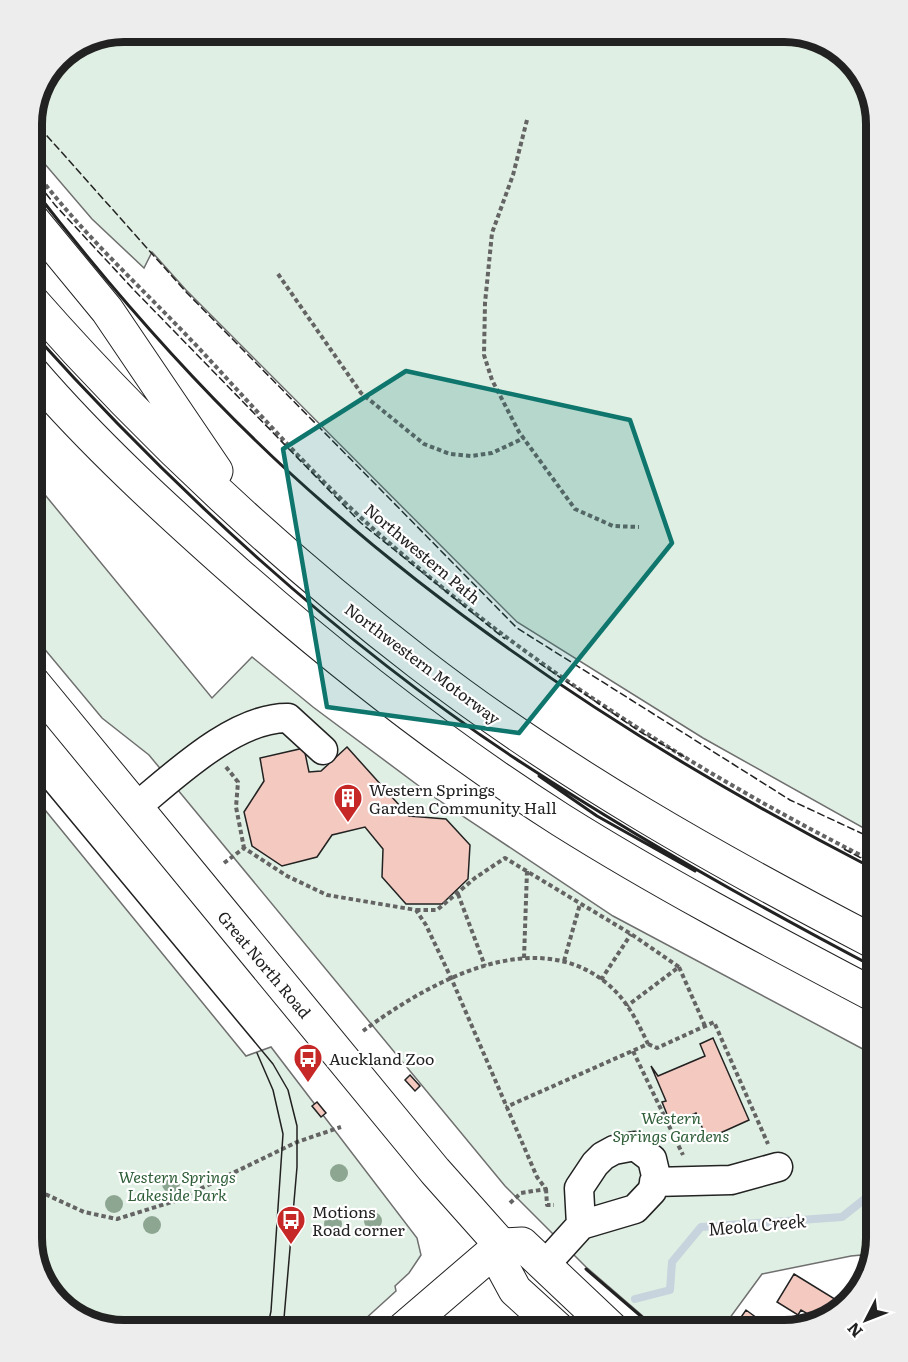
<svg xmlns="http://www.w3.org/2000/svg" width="908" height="1362" viewBox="0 0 908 1362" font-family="Literata,serif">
  <rect width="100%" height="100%" fill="#fff"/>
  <!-- green -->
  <path fill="#e0efe3" stroke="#6f6f6f" stroke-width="1.5" d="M124,32H789L830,44L864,78L876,124V835L703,738L517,622L186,290L152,252L144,268L92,219L32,149V119L59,58Z
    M32,479L212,698L252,657L313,707L431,795L613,916L876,1056V1238L872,1254L851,1256L762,1274L721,1330H659L586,1267L505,1186L149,755L102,718L32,634Z
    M32,794L246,1056L271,1047L417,1238L421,1255L409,1273L395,1286L396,1291L353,1330H119L73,1315L44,1284L32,1238Z"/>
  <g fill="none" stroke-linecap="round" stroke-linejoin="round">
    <!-- stream -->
    <path stroke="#c7d3dd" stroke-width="8" d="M635,1299L670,1290L672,1262L701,1227L842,1217L876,1190"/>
  </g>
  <!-- building -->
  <path fill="#f3c9c0" stroke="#222" stroke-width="1.5" d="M347,747L409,816L446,819L470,845L468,879L442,904H406L382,877L383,849L365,827L332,835L317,857L282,866L252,846L244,812L264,781L260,758L304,748L309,772L321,771Z
    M713,1038L749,1120L707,1139L696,1113L671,1124L662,1102L666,1101L651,1066L658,1076L705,1056L700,1044Z
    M410,1075L420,1086L415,1091L405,1080Z
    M317,1102L326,1113L321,1117L312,1106Z
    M794,1274L838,1301L828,1319L820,1321L801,1310L798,1315L777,1302Z
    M746,1310L768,1326L774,1317L782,1323L780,1326L785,1330H732Z"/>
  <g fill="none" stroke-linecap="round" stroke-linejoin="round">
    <!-- minor casing -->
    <g stroke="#222" stroke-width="31">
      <path id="minor" d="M135,808C174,776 235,717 288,718L323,750
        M654,1182L731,1180L778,1167
        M544,1266L581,1225L635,1209L652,1191L656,1176L652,1159L635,1146L614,1150L603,1156L595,1164L579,1188L581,1225"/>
    </g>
    <!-- major casing -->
    <g stroke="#222" stroke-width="35">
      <path id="major" d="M32,681L435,1171L501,1245L502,1266L515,1290L559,1330
        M501,1245L522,1244L613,1330
        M402,1330L501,1245"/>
    </g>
    <!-- highway casing -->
    <g stroke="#222" stroke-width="35">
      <path id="highway" d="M32,219L107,310L216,471
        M32,301C149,434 279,555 419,663C561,773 718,861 876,943
        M32,372C94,444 165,509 236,572C339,663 445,746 561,820C663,884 770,940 876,996"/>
    </g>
    <!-- path -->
    <path stroke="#646464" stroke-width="4" stroke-dasharray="4.5 3" stroke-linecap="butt" d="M527,120L513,175L492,233L485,303L484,355L492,380L519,432L575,509L613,526L639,527
      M32,167C79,231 138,284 193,342C253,406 312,475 378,533C527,665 699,774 876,863
      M278,274L361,393L424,444L450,454L471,456L492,453L524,438
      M226,767L238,782L236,807L244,848
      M224,863L244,848L287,876L327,895L416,910L426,925L452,980L537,1177L546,1189L521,1193L510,1203
      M458,894L485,966
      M416,910H437L475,878L505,858L631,934L679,967L627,1006
      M524,958L527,871
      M564,961L580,904
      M679,967L705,1026
      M601,980L631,934
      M363,1031C428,983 536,921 610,986C628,1002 638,1023 648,1044L506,1107
      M648,1044L657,1048L714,1022L768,1144
      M633,1051L683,1155
      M32,1188L84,1212L117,1219L175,1201L297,1142L341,1127
      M546,1189L547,1205H554"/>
    <!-- minor -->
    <use href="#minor" stroke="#fff" stroke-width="28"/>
    <!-- major -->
    <use href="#major" stroke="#fff" stroke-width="33"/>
    <!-- highway -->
    <use href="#highway" stroke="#fff" stroke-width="33"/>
    <!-- tram -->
    <path stroke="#222" stroke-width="1.5" d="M32,774L273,1064L288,1090L297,1126V1167L283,1330
      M257,1053L273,1090L283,1134L271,1311L267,1330"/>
    <!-- fence -->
    <path stroke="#222" stroke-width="1.5" stroke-dasharray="8 3" stroke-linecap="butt" d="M32,119L187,293L517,628L790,800L876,840
      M32,176L55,205L134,290L361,523L505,639
      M539,663L642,733L685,757
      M844,849L876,866"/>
    <!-- wall -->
    <path stroke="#222" stroke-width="3" d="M32,187C120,301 218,412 327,506C494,652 680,769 876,870
      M32,332C172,488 340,643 516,759C632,835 754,904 876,968
      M539,776L597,816L695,871
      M586,1269L657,1330"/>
  </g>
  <!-- trees -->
  <g fill="#8da692">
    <circle cx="339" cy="1173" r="9"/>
    <circle cx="171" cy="1184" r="9"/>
    <circle cx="114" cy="1204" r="9"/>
    <circle cx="373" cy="1221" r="9"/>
    <circle cx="333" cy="1224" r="9"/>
    <circle cx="152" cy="1225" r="9"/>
  </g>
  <!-- marked area -->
  <path fill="#0f766e" fill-opacity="0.2" stroke="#0f766e" stroke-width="4.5" stroke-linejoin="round" d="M406,371L630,420L672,543L519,733L327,707L283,449Z"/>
  <!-- icons -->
  <defs>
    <g id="building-pin" transform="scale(1.5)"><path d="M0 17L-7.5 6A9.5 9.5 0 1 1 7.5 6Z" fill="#c62828" stroke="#fff"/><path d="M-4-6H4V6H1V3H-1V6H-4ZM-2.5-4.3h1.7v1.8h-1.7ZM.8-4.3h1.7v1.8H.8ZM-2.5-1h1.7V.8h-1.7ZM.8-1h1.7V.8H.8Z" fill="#fff"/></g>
    <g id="bus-pin" transform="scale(1.5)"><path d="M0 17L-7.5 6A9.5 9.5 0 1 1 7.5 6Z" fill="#c62828" stroke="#fff"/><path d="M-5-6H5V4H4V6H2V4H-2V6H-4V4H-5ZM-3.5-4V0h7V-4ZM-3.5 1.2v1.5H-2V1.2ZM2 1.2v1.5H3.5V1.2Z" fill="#fff"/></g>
  </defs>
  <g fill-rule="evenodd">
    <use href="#building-pin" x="348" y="798"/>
    <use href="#bus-pin" x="308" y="1058"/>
    <use href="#bus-pin" x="291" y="1220"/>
  </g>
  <g text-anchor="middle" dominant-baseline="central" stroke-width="4.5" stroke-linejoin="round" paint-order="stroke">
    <!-- street labels -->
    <g font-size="16" fill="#222" stroke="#fff">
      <text transform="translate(423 553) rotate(40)">Northwestern Path</text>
      <text transform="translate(423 663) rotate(37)">Northwestern Motorway</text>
      <text transform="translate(265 964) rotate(50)">Great North Road</text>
    </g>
    <!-- poi labels -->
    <g font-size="16" fill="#222" stroke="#fff" text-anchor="start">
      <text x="369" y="789">Western Springs<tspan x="369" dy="18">Garden Community Hall</tspan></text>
      <text x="329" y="1058">Auckland Zoo</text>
      <text x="312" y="1211">Motions<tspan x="312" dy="18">Road corner</tspan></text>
    </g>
    <!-- park labels -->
    <g font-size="16" font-style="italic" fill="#2f5e38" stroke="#fff">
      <text x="671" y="1117">Western<tspan x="671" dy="18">Springs Gardens</tspan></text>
      <text x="177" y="1176">Western Springs<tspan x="177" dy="18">Lakeside Park</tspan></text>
    </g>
    <!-- water labels -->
    <g font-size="18" font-style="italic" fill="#222" stroke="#fff">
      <text transform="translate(757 1224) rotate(-5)">Meola Creek</text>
    </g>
  </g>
  <!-- crop -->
  <path d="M0 0H908V1362H0ZM124 42H784A82 82 0 0 1 866 124V1238A82 82 0 0 1 784 1320H124A82 82 0 0 1 42 1238V124A82 82 0 0 1 124 42Z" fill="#ededed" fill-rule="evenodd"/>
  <path fill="none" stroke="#222" stroke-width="8" d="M124 42H784A82 82 0 0 1 866 124V1238A82 82 0 0 1 784 1320H124A82 82 0 0 1 42 1238V124A82 82 0 0 1 124 42Z"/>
  <!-- north arrow -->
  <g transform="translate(866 1320) rotate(228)" stroke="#ffffff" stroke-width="4.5" paint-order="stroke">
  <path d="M0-4.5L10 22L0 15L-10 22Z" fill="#222222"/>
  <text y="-9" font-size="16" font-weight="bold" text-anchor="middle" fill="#222222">N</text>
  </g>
</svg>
